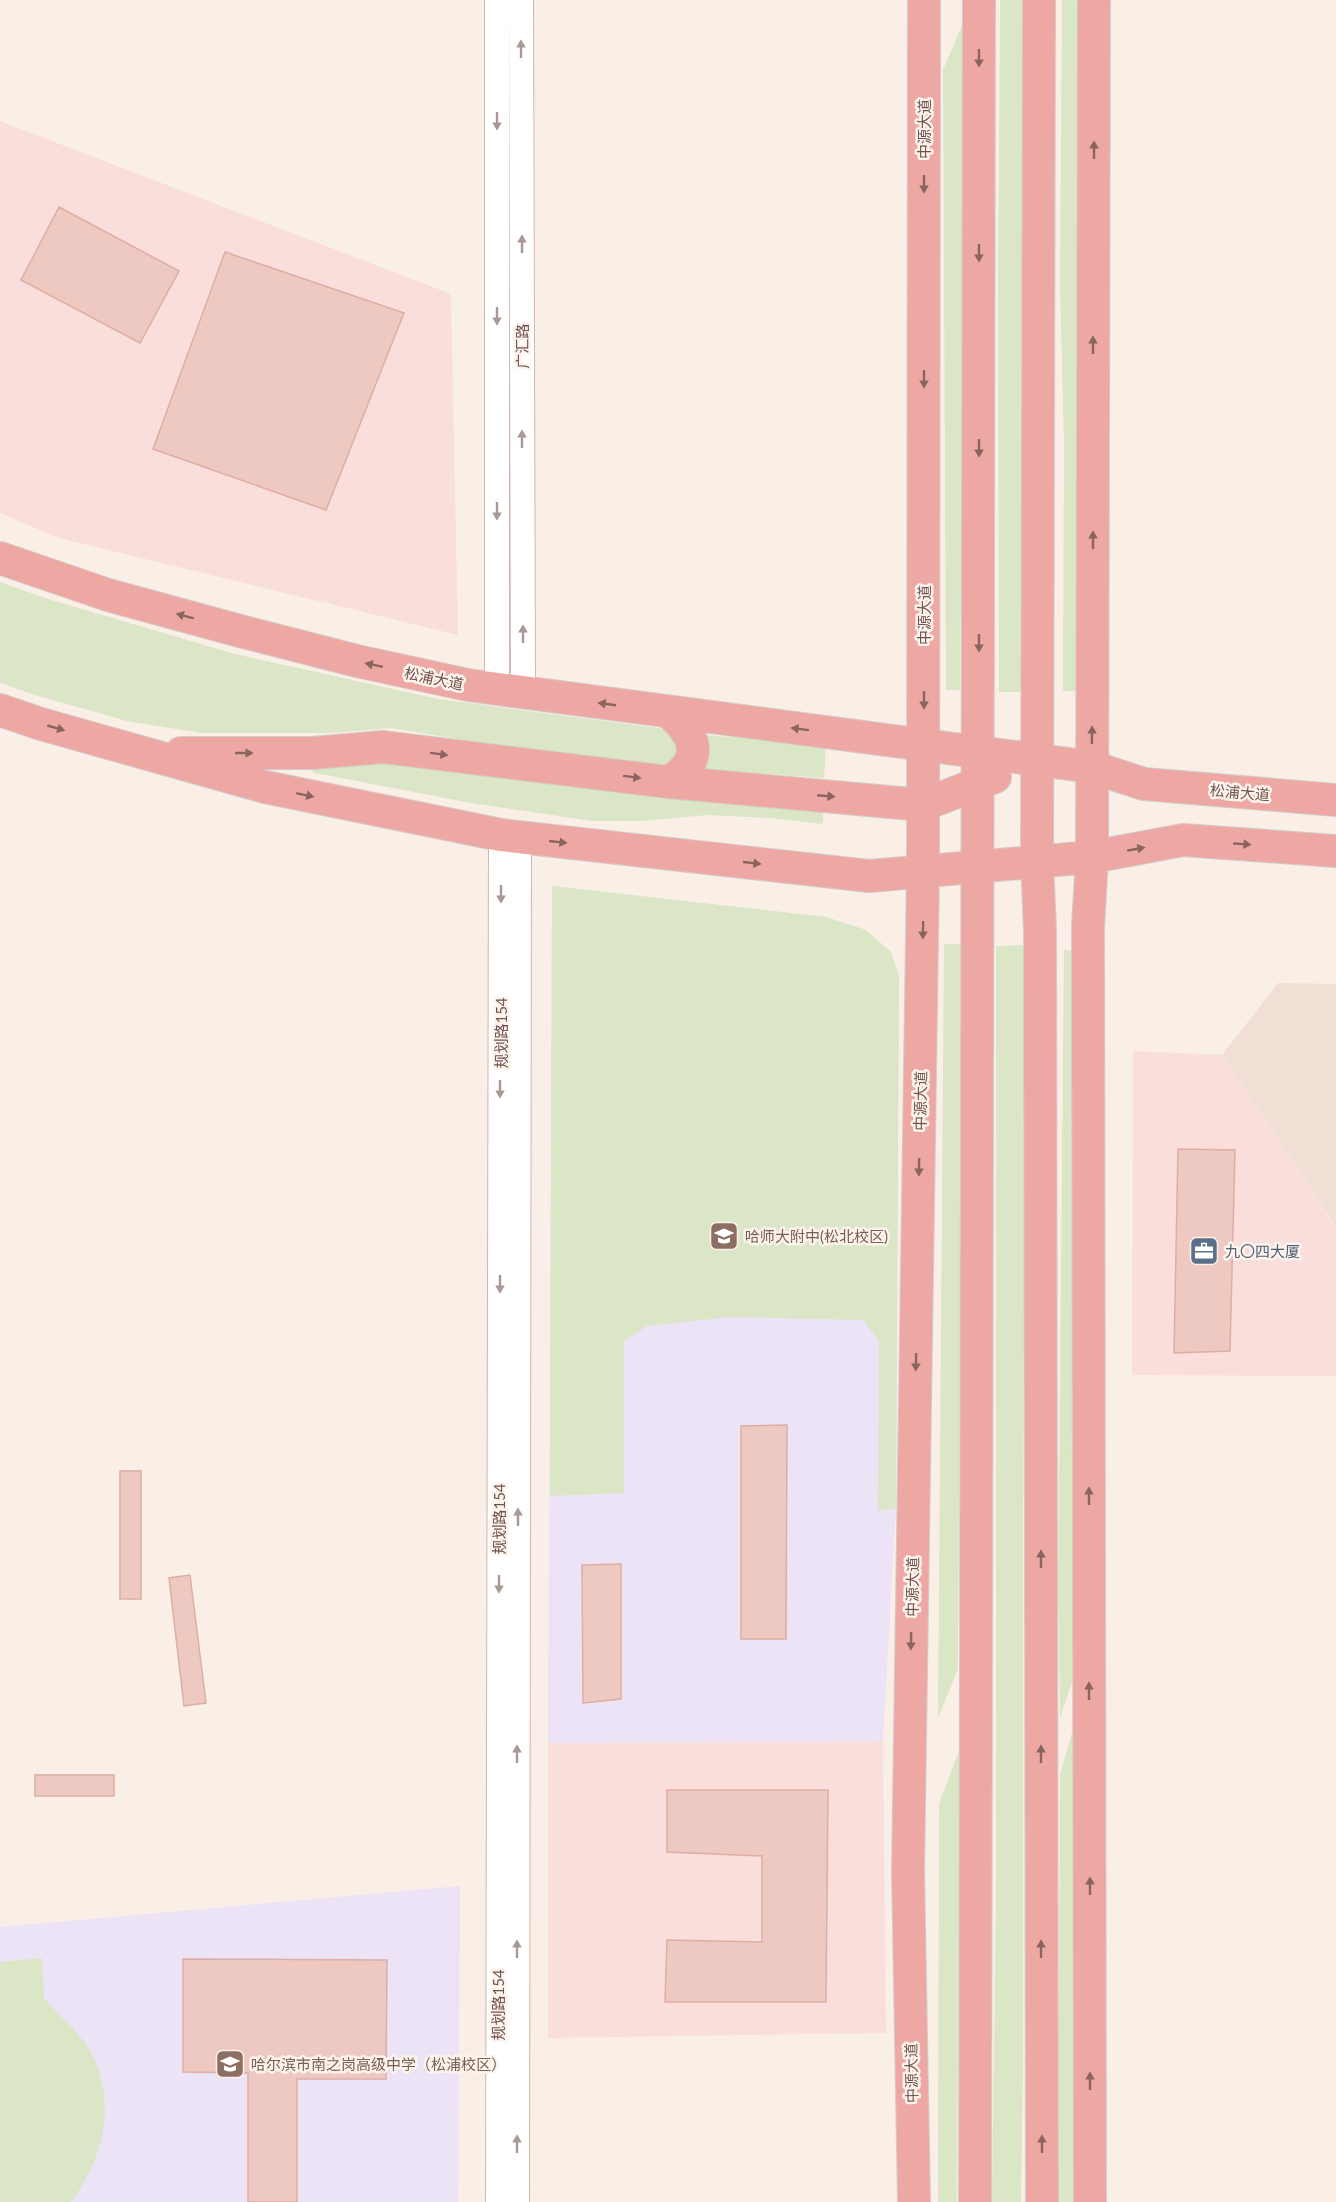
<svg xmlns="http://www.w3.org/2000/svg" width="1336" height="2202" viewBox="0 0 1336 2202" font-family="Lato,'Noto Sans SC',sans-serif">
  <rect width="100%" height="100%" fill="#faefe7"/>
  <!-- residential -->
  <path fill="#f1dfd6" d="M1278,983L1336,984V1227L1222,1055Z"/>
  <!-- commercial -->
  <path fill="#f9dedc" d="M0,121L451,294L458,635L59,538L0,513Z
    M1133,1051L1222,1055L1336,1228V1376L1132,1375Z
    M883,1741L886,2033L548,2038V1743Z"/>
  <!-- education -->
  <path fill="#ece3f6" d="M552,886L826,917L866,930L891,952L899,976L896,1508L883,1741L548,1743Z
    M460,1886L458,2202H0V1927Z"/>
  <!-- green -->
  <path fill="#dae6c6" d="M1000,0H1025V692H999L998,304Z
    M1062,0H1080V691H1063L1064,444L1060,286Z
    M965,18L960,690H946L943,70Z
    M0,582L48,599L235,654L438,699L658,728L674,733L678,755L672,763L656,766L476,742L391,728L331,733H201L127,721L35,695L0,683Z
    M704,735L826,744L824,778L701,769Z
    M362,751L823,804V824L770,818L708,815L643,821H592L471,803L315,773L306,766Z
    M552,886L826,917L866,930L891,952L899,976L896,1508L878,1511L879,1341L863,1320L730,1317L647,1326L624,1341V1493L550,1496Z
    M944,944H962L958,1669L938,1718Z
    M1026,945L1023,1512V2063L1021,2202H992L996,1897V946Z
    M1064,950L1078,951L1080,1658L1060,1718L1058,1585Z
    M1080,1704L1076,2202H1058L1060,1775Z
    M960,1748L957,2202H938L939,1804Z
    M42,1958L44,1998C60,2017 80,2032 92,2054C117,2104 103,2159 71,2202H0V1962Z"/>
  <!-- building -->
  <path fill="#edc9c1" stroke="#deada3" stroke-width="1.5" d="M59,207L179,271L140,343L21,280Z
    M225,252L404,313L326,510L153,449Z
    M1178,1149L1235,1150L1230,1351L1174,1353Z
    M787,1425L786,1639H741V1426Z
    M120,1471H141V1599H120Z
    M621,1564V1699L583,1703L582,1565Z
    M190,1575L206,1703L184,1706L169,1578Z
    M35,1775H114V1796H35Z
    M667,1790H828L826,2002H665L667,1940L762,1942V1856L667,1852Z
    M183,1959L387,1960L386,2079H297V2202H248V2073L183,2072Z"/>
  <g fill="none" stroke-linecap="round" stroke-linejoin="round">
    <!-- secondary casing -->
    <g stroke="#cfb6af" stroke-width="26">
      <path id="secondary" d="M497,0V688
        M521,0L523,692
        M498,2202L501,835
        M517,2202L519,838"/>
    </g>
    <!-- highway casing -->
    <g stroke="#d4cbca" stroke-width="34">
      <path id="highway" d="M1039,0L1037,861L1040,930L1042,2202
        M0,558L108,595L240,631L357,661L468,685L1092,767L1144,784L1336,800
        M0,710L41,724L265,787L501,835L869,876L1092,857L1183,840L1336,851
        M181,753H313L383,747L668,782L923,805L995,777
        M668,782C704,761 698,738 670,713
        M914,2202L908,1871L923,871L924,0
        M975,2202L979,0
        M1090,2202L1088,927L1092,857L1094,0"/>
    </g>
    <!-- secondary -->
    <use href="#secondary" stroke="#fff" stroke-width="24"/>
    <!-- highway -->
    <use href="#highway" stroke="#eea8a4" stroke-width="32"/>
  </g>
  <!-- one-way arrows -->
  <defs><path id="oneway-solid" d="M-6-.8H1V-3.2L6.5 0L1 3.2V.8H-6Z" transform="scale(1.5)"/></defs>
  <g fill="#aa9895">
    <use href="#oneway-solid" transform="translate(521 49) rotate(-90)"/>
    <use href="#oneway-solid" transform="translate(497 121) rotate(90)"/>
    <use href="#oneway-solid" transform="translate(522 244) rotate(-90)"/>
    <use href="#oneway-solid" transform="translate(497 316) rotate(90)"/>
    <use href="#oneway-solid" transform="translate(522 439) rotate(-90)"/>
    <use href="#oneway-solid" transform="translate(497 511) rotate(90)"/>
    <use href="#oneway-solid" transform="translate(523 634) rotate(-90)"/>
    <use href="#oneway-solid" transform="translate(501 894) rotate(90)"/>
    <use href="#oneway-solid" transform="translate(500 1089) rotate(90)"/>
    <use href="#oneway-solid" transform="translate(500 1284) rotate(90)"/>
    <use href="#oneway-solid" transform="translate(518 1517) rotate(-90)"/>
    <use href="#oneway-solid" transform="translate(499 1584) rotate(90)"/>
    <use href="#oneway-solid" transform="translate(517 1754) rotate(-90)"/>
    <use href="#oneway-solid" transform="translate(517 1949) rotate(-90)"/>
    <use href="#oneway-solid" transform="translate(517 2144) rotate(-90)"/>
  </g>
  <g fill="#8a645f">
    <use href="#oneway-solid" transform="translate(979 58) rotate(90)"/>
    <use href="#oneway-solid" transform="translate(1094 150) rotate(-90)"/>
    <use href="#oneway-solid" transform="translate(924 184) rotate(90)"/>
    <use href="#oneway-solid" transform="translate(979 253) rotate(90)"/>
    <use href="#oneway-solid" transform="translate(1093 345) rotate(-90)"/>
    <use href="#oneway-solid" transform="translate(924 379) rotate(90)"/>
    <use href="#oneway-solid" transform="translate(979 448) rotate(90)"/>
    <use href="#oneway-solid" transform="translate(1093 540) rotate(-90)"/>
    <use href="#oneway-solid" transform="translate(185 616) rotate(-165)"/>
    <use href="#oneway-solid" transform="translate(979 643) rotate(90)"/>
    <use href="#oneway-solid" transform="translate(374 665) rotate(-168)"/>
    <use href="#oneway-solid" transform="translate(924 700) rotate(90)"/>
    <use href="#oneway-solid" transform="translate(607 704) rotate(-172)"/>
    <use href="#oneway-solid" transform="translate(56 728) rotate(16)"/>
    <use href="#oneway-solid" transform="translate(800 729) rotate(-173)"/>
    <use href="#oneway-solid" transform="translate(1092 735) rotate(-89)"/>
    <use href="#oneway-solid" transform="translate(244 753)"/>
    <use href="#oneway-solid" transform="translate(439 754) rotate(7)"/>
    <use href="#oneway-solid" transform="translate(632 777) rotate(7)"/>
    <use href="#oneway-solid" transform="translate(305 795) rotate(12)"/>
    <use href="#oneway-solid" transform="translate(826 796) rotate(5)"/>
    <use href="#oneway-solid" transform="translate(558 842) rotate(6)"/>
    <use href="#oneway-solid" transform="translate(1242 844) rotate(4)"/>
    <use href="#oneway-solid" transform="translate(1136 849) rotate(-10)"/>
    <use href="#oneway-solid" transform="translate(752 863) rotate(6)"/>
    <use href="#oneway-solid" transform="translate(923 930) rotate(91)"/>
    <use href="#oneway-solid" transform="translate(919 1167) rotate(91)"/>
    <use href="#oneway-solid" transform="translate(916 1362) rotate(91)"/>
    <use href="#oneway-solid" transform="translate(1089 1496) rotate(-90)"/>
    <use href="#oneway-solid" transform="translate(1041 1559) rotate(-90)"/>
    <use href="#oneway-solid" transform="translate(911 1641) rotate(91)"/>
    <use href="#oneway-solid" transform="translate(1089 1691) rotate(-90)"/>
    <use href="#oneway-solid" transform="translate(1041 1754) rotate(-90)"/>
    <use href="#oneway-solid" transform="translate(1090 1886) rotate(-90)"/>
    <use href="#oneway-solid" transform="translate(1041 1949) rotate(-90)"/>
    <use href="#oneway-solid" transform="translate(1090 2081) rotate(-90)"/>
    <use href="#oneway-solid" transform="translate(1042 2144) rotate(-90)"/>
  </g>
  <!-- icons -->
  <defs>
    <g id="school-square" transform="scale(1.5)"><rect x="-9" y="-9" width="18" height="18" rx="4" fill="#8d6e63" stroke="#fdf3ed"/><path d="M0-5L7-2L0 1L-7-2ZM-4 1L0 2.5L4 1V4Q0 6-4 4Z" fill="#fff"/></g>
    <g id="office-square" transform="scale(1.5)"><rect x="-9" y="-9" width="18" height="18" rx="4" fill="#5c6f8a" stroke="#fdf3ed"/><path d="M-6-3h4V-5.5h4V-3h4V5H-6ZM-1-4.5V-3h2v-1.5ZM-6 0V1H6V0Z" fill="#fff"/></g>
  </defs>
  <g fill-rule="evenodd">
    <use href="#school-square" x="724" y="1236"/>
    <use href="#office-square" x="1204" y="1251"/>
    <use href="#school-square" x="230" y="2064"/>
  </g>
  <g text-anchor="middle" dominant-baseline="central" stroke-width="5" stroke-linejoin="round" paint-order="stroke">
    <!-- street labels -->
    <g font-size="15" fill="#71534e" stroke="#fdf3ed">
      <text transform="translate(924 129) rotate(-90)">中源大道</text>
      <text transform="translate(522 346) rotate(-90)">广汇路</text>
      <text transform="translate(924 615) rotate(-90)">中源大道</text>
      <text transform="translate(434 678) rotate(12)">松浦大道</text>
      <text transform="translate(1240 792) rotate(5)">松浦大道</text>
      <text transform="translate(501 1033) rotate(-90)">规划路154</text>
      <text transform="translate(920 1101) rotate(-89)">中源大道</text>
      <text transform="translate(499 1519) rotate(-90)">规划路154</text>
      <text transform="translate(912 1587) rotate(-89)">中源大道</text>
      <text transform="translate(498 2005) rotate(-90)">规划路154</text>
      <text transform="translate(911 2073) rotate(-91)">中源大道</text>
    </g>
    <!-- education labels -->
    <g font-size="15" fill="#785e54" stroke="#fdf3ed" text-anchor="start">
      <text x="745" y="1236">哈师大附中(松北校区)</text>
      <text x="251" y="2064">哈尔滨市南之岗高级中学（松浦校区）</text>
    </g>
    <!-- service labels -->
    <g font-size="15" fill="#4e5e75" stroke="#fdf3ed" text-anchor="start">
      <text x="1225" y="1251">九〇四大厦</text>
    </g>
  </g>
</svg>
